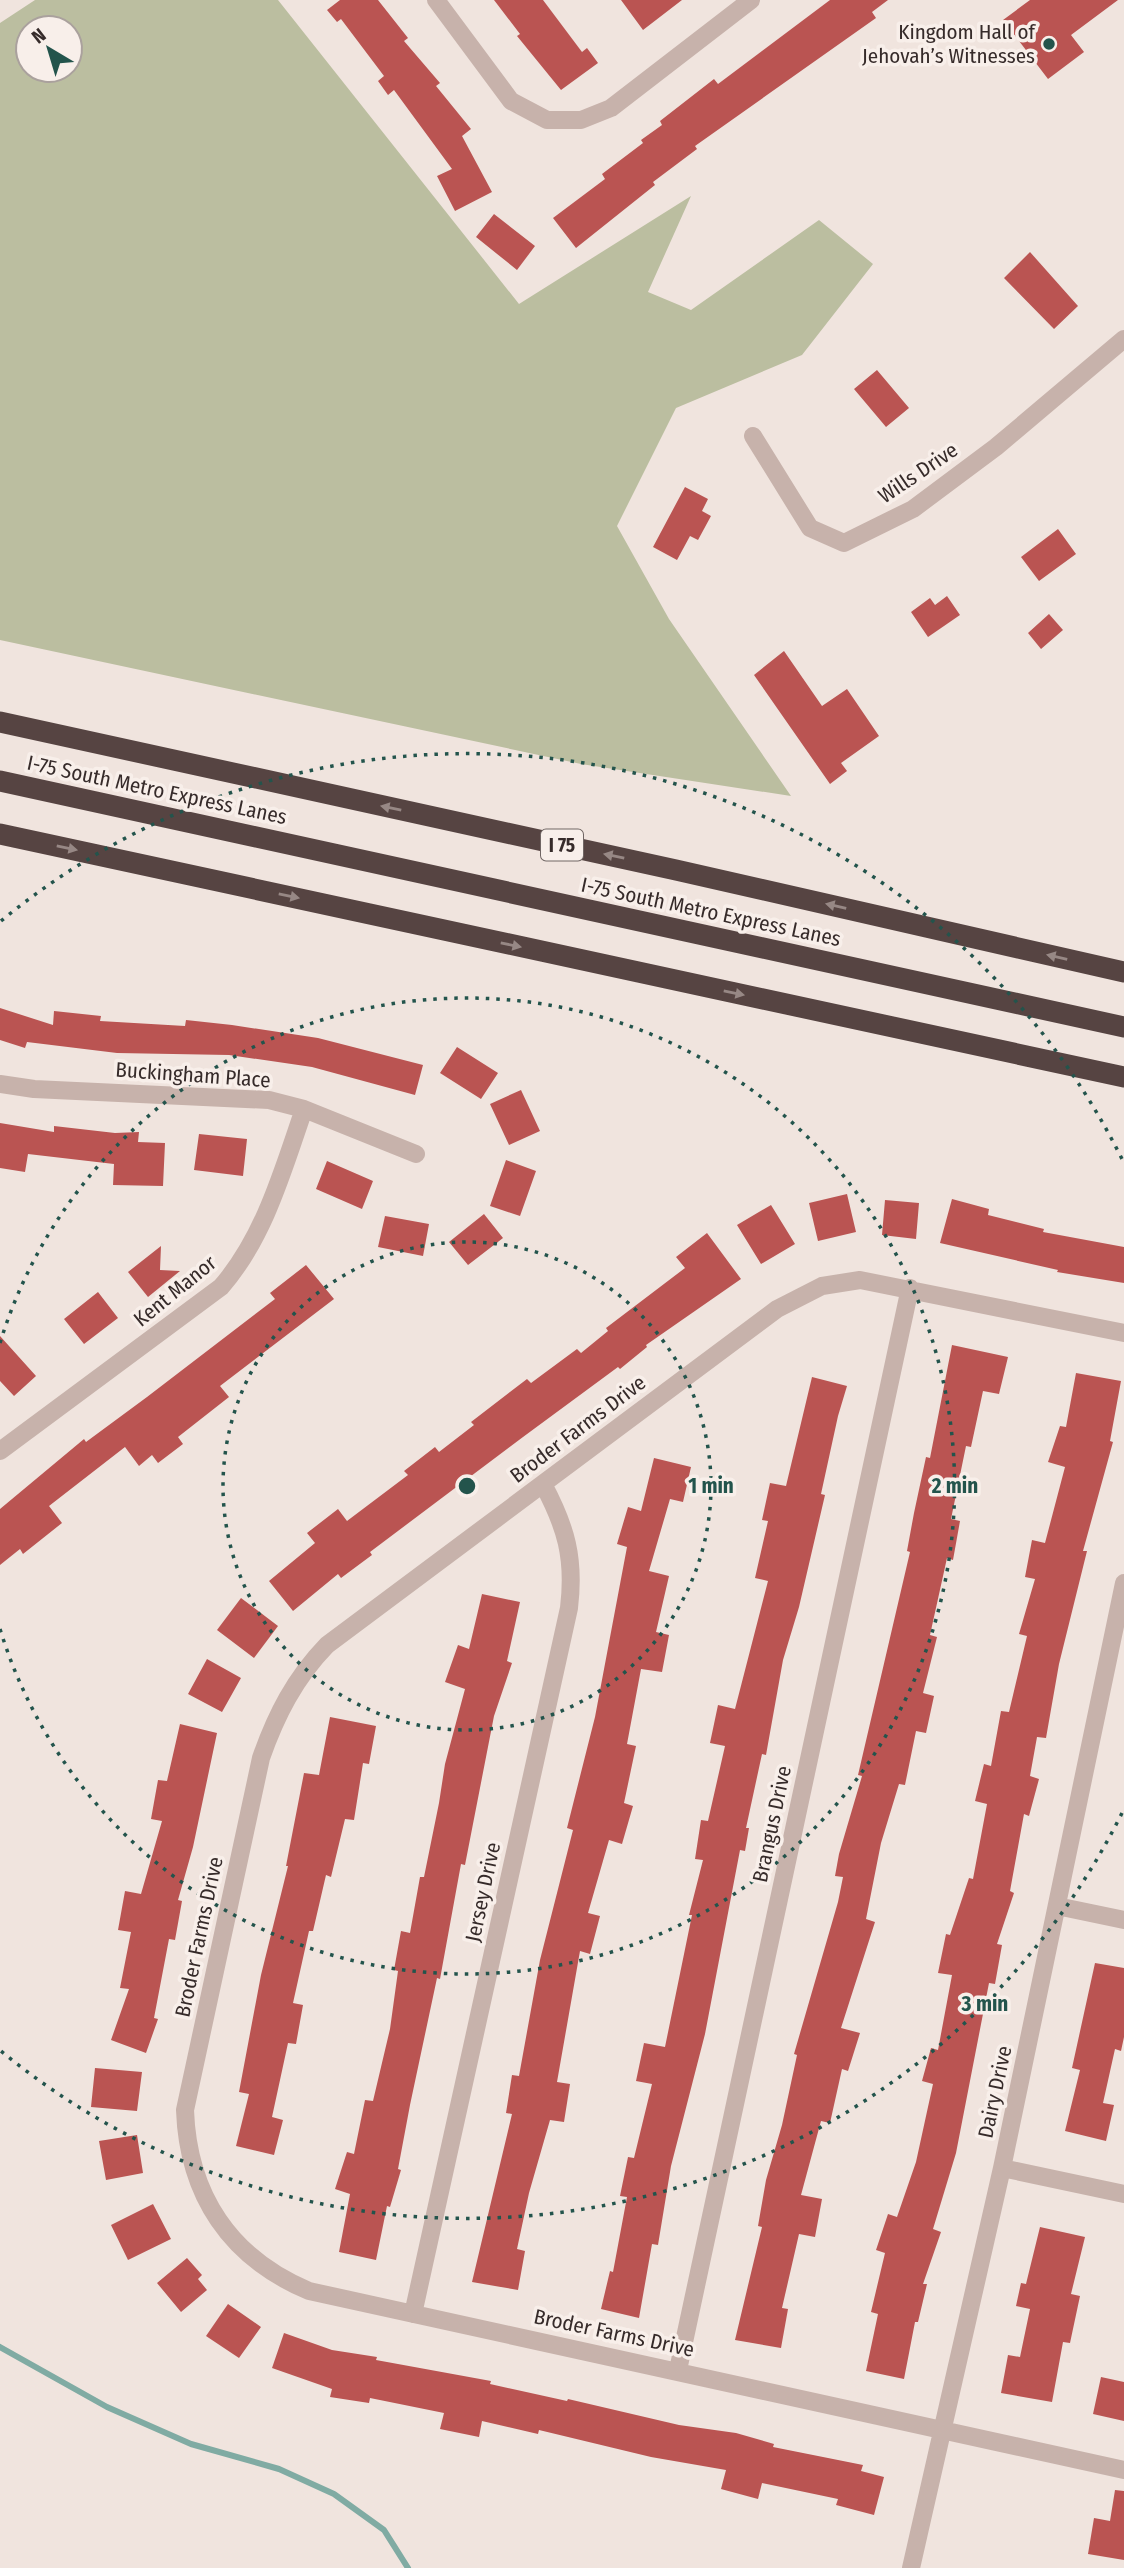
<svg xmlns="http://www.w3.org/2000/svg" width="1124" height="2568" viewBox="0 0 1124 2568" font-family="'Fira Sans Condensed',sans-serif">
  <rect width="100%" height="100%" fill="#f0e4de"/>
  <!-- green -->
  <path fill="#bbbea0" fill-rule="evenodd" d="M35,0H278L519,304L691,196L648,292L691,310L819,220L873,264L802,355L676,408L617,526L669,619L791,796L581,764L0,640V23ZM28,28H70V70H28Z"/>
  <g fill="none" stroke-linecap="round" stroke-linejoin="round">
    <!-- stream -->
    <path stroke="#80aba3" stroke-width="6" d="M0,2347L107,2407L191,2444L279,2469L334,2494L384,2530L408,2568"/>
  </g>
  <!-- building -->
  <path fill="#ba5452" d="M340,0H378L408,38L404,41L440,83L436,86L471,129L462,136L492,192L455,211L437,176L452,169L394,90L388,95L378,81L384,76L341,19L337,22L327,10Z
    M494,0H543L582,52L587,48L598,63L561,90L517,36L520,34Z
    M621,0H682L643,30Z
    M830,0H888L872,12L876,18L695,146L697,149L653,182L655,185L576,248L553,218L605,179L602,174L643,143L641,140L662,125L660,121L714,79L718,84Z
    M1030,0H1118L1071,35L1084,52L1048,79L1003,20Z
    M494,214L535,246L517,270L476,237Z
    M1030,252L1078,306L1054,329L1004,278Z
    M877,370L909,408L886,427L854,389Z
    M685,487L708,499L702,511L711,516L698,540L690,536L677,560L653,547Z
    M1058,529L1076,554L1039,581L1021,557Z
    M947,596L960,615L928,637L911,612L930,598L935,605Z
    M1049,614L1063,630L1041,649L1028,633Z
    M784,651L822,706L847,689L879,736L841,763L847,771L830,784L754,675Z
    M0,1008L53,1025L54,1011L101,1016L100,1021L185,1026L186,1020L232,1025L318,1038L423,1065L415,1095L312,1067L229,1055L117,1053L27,1042L25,1048L0,1040Z
    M457,1047L498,1073L481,1099L440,1073Z
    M521,1090L540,1131L509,1145L490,1104Z
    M0,1123L54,1132V1126L115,1133L139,1132L138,1142L165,1143L163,1186L113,1185L114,1164L28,1154L25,1172L0,1168Z
    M199,1134L247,1139L243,1176L194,1170Z
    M506,1160L536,1171L520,1216L490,1206Z
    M327,1161L373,1181L362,1209L316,1189Z
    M847,1194L856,1232L818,1241L809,1203Z
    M952,1199L989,1209L988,1215L1044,1229L1043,1232L1124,1247V1283L1057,1272L1058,1270L940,1243Z
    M885,1200L919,1203L916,1239L882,1235Z
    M771,1205L795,1244L761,1264L737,1225Z
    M484,1214L503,1238L468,1265L449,1242Z
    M385,1216L429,1224L423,1256L378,1247Z
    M707,1233L741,1279L646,1345L647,1347L620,1369L618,1367L523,1437L370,1552L372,1555L341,1578L338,1574L293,1611L269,1581L315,1543L307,1533L338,1509L347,1521L408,1475L404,1471L435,1447L439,1452L474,1425L471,1422L527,1379L531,1383L577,1349L581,1353L608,1331L606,1328L685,1268L676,1257Z
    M161,1246L160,1270L180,1271L148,1297L128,1272Z
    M306,1265L334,1299L220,1386L229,1397L178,1437L183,1444L158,1463L152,1455L139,1466L125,1447L49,1506L62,1523L23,1554L20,1549L0,1565V1509L84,1439L86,1442L147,1397L275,1299L270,1293Z
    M98,1292L118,1318L84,1344L64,1319Z
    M0,1336L36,1376L14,1396L0,1381Z
    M952,1345L1008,1357L999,1394L983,1391L971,1447L966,1446L951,1519L960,1521L953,1560L947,1558L930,1635L937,1637L923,1693L934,1696L926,1733L916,1731L905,1785L899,1784L881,1843L866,1919L875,1922L841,2028L860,2033L848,2071L842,2069L830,2123L821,2121L801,2195L822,2199L815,2237L799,2234L782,2308L788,2309L781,2348L735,2340L762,2227L758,2226L766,2180L782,2125L797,2055L794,2054L838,1902L843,1877L835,1876L839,1854L862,1776L858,1775L910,1552L907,1551L914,1513L926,1457L930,1458Z
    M1076,1373L1121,1381L1110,1441L1113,1442L1083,1551H1087L1059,1664L1046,1738L1037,1737L1030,1776L1039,1779L1029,1816L1024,1814L1010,1891L1014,1893L997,1944L1002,1945L995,1984L989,1983L956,2153L933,2229L941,2232L923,2284H927L918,2322H915L904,2379L866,2371L878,2314L871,2312L885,2253L876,2250L888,2214L897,2217L916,2162L933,2084L922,2081L931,2048L938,2050L952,1975L938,1973L946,1934L950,1935L969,1878L973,1879L987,1804L975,1801L984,1764L991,1766L1001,1711L1009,1712L1027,1636L1019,1634L1035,1579L1025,1577L1032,1540L1045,1543L1065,1467L1048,1462L1060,1426L1066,1427Z
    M812,1377L847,1386L838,1416L821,1494L825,1495L799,1607L783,1660L766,1755L762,1754L746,1828H749L745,1851L740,1850L705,2034L671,2166L658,2245L652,2244L639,2318L601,2309L610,2271L613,2272L627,2197L620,2196L628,2157L634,2158L652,2084L636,2081L644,2043L665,2047L692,1915H689L703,1860L695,1859L701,1820L708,1821L725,1746L710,1743L718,1705L735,1709L768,1581L755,1578L768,1521L762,1520L770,1483L786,1486Z
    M654,1458L691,1467L683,1502L670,1499L649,1571L669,1576L656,1632L669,1635L662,1672L641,1669L627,1744L636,1746L624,1803L633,1806L622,1844L609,1840L588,1913L600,1916L590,1954L580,1951L557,2082L570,2084L564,2122L550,2120L529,2193L517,2249L525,2251L518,2290L472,2282L512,2114L506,2113L512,2075L519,2076L540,1960L573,1830L567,1828L595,1717L627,1547L617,1544L628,1507L641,1511Z
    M482,1594L520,1602L507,1661L512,1663L494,1716L465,1865L461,1864L440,1979L437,1978L410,2105L398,2169L401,2170L390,2207L387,2206L376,2260L339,2252L350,2194L335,2189L347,2152L354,2154L365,2100L373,2101L390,2029L398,1971L394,1970L401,1931L410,1933L420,1877H424L439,1803L445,1764L465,1689L445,1682L458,1645L469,1649Z
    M241,1598L278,1626L254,1658L217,1630Z
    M207,1659L241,1678L222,1712L188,1694Z
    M330,1717L376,1726L369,1764L363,1763L354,1820L345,1819L331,1877L326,1875L313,1931H309L293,2003L303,2005L296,2044L288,2043L272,2117L283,2120L274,2155L236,2146L249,2094L239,2092L261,1975L288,1866H286L304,1773L319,1775Z
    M180,1724L217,1733L193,1847L178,1900L182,1901L175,1940L169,1939L154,2018L158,2019L146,2053L111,2040L129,1989L120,1988L131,1932L118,1930L125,1891L141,1894L162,1821L151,1819L158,1780L167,1781Z
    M1095,1963L1124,1968V2037L1121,2051L1115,2049L1103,2103L1114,2105L1106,2141L1065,2131L1080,2070L1072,2068Z
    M95,2068L142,2072L137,2111L91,2107Z
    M137,2135L143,2173L106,2180L99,2141Z
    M153,2204L171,2239L128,2260L111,2225Z
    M1040,2227L1085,2237L1071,2294L1080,2296L1070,2343L1063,2342L1052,2402L1001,2393L1008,2355L1020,2357L1030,2309L1016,2306L1021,2283L1026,2284Z
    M187,2258L202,2275L198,2279L207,2290L181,2312L157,2283Z
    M228,2304L261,2327L239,2358L206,2336Z
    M284,2333L332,2350L377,2357L376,2360L491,2381L490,2384L567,2401L568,2399L679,2425L736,2433L774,2444L773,2447L863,2465L861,2471L884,2477L874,2515L836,2505L838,2499L762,2483L758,2499L721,2489L726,2470L651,2457L539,2430L538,2434L482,2421L479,2437L440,2429L444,2413L370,2398L369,2403L330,2397L332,2389L272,2368Z
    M1101,2377L1124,2382V2421L1093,2414Z
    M1115,2490L1124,2491V2560L1088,2554L1094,2518L1110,2521Z"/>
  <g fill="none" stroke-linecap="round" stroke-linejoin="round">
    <!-- minor -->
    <path stroke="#c7b2ab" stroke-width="18" d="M436,0L511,101L547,120H581L611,108L751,0
      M753,436L810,528L844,543L913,509L996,447L1124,339
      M0,1084L34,1089L269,1100L304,1109L416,1154
      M1124,1333L860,1280L822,1286L777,1309L327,1645C295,1678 276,1715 261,1758L185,2110C188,2195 230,2258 309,2291L1124,2470
      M0,1451L221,1287C264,1238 283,1170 304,1109
      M1057,1906L1124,1920
      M1002,2168L1124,2194
      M413,2314L569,1608C575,1558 566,1527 543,1484
      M678,2370L910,1288
      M911,2568L1002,2168L1124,1583"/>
    <!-- motorway -->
    <path stroke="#564442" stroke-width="21" d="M0,722L676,870L1124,972
      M0,781L1124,1027
      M0,834L1124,1077"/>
  </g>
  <!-- one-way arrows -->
  <defs><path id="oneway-solid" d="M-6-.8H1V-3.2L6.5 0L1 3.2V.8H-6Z" transform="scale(1.75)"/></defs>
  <g fill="#978885">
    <use href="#oneway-solid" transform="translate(391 808) rotate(-168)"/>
    <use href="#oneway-solid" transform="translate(67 848) rotate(12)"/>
    <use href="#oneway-solid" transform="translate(614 856) rotate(-168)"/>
    <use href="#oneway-solid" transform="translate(289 896) rotate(12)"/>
    <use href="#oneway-solid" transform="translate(836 906) rotate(-167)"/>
    <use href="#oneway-solid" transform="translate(511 945) rotate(12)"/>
    <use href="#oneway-solid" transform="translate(1057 957) rotate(-167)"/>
    <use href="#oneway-solid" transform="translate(734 993) rotate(12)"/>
  </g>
  <!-- distance rings -->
  <g fill="none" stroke="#23544c" stroke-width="3.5" stroke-dasharray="3.5 7">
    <circle cx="467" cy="1486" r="244"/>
    <path d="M0 1343A488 488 0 1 1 0 1629"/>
    <path d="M1122 1813A732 732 0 0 1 1 2051M1 921A732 732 0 0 1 1122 1159"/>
  </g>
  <!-- markers -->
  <circle fill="#23544c" stroke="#f8efea" stroke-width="2.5" cx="1049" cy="44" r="7"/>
  <g text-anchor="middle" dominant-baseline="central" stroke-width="7" stroke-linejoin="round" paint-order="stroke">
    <!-- shield labels -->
    <rect fill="#f8efea" stroke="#706664" stroke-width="2" x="541" y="829.5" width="42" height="31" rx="5"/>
    <g font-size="19" font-weight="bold" fill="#362b2a">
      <text x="562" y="845">I 75</text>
    </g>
    <!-- poi labels -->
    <g font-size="21" fill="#362b2a" stroke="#f8efea" text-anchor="end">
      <text x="1035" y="32">Kingdom Hall of<tspan x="1035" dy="24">Jehovah’s Witnesses</tspan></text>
    </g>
    <!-- street labels -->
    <g font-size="21" fill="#362b2a" stroke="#f8efea">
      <text transform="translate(918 473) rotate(-34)">Wills Drive</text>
      <text transform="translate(157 790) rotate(12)">I-75 South Metro Express Lanes</text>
      <text transform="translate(711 912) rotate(12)">I-75 South Metro Express Lanes</text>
      <text transform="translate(193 1075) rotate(4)">Buckingham Place</text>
      <text transform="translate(175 1291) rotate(-39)">Kent Manor</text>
      <text transform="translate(578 1429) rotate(-37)">Broder Farms Drive</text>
      <text transform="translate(772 1824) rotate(-78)">Brangus Drive</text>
      <text transform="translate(483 1892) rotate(-78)">Jersey Drive</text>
      <text transform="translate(199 1937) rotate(-78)">Broder Farms Drive</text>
      <text transform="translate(995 2092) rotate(-78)">Dairy Drive</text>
      <text transform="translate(614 2333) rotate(12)">Broder Farms Drive</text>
    </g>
  </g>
  <circle cx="467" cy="1486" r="10" fill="#23544c" stroke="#f8efea" stroke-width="3.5"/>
  <g font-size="21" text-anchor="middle" font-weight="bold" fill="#23544c" stroke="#f8efea" stroke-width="7" stroke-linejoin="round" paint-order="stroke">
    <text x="711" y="1493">1 min</text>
    <text x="955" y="1493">2 min</text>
    <text x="985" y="2011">3 min</text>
  </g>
  <!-- north arrow -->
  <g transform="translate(49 49) rotate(322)"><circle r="33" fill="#f8efea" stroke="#aaa19d" stroke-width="2"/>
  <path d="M0-5L12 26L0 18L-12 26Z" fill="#23544c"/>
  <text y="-10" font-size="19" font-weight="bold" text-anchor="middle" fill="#362b2a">N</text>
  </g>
</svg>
